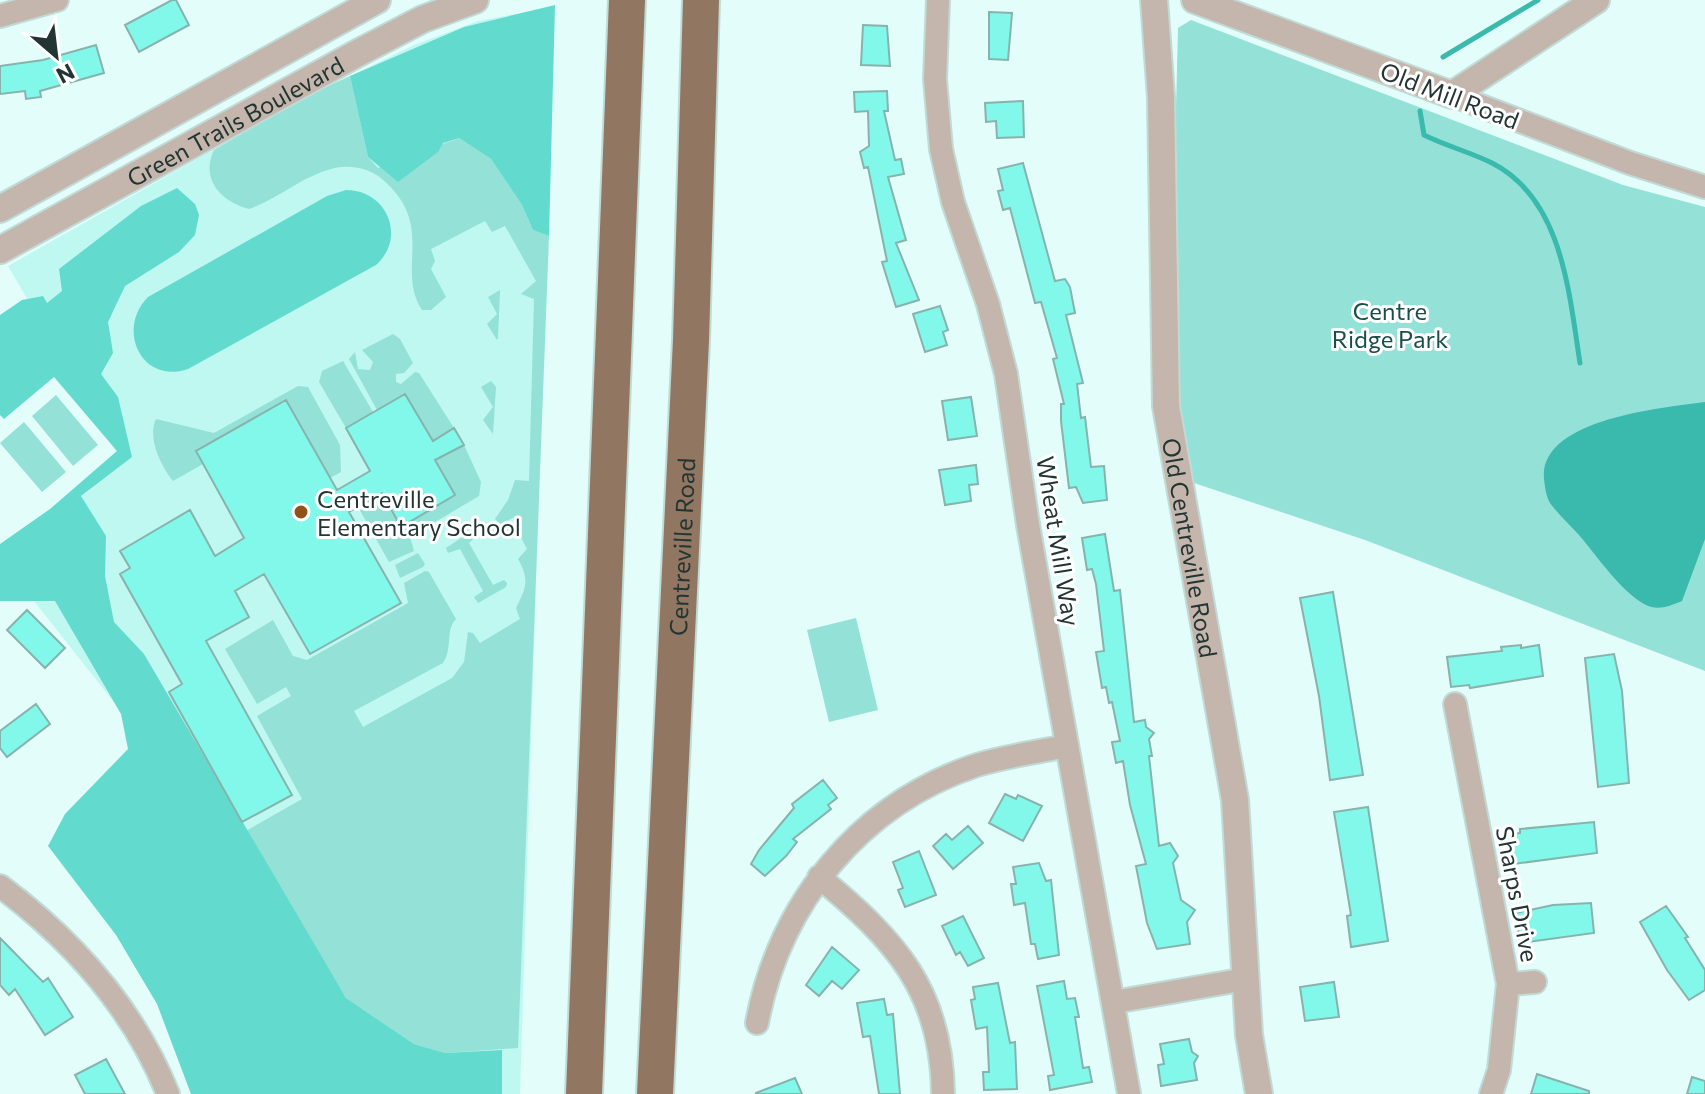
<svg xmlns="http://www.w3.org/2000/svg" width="1705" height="1094" viewBox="0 0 1705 1094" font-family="Commissioner,sans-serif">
  <rect width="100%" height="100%" fill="#e3fefa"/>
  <!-- built -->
  <path fill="#bff8f0" d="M554,7L520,1094H423L4,563L122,462L8,266L307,97L414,45L478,21Z"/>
  <!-- green -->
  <path fill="#93e1d7" d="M1191,20L1623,185L1705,207V671L1365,540L1188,481C1165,331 1175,179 1178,28Z
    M350,76L368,157L378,168L459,138L491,159L522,205L533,230L549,236L518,1048L445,1053L414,1044L346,998L244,832L302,799L257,716L291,696L286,687L257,704L225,649L273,620L293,656L307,660L408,603L404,583L425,571L429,572L456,619C445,630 453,649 443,663L354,711L363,727L452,678L464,662L468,632L473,633L480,643L520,619L516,608C526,588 530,580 518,559L527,549L516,528L521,525L517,516L500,524L495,519L508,500L515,480L529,481L534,299L521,294L536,281L505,226L492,232L485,221L431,249L435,261L431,269L446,297L431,310H422C395,268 437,226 382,179C369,168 348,164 331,169C301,177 278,199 249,209C221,202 200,179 214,150L303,98Z
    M500,290L498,338L497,340L487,324L497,314L488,297Z
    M393,334L400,339L413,363L404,373L396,374V382L401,384L415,372L419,373L454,428L433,441L405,394L377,410L349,359L355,352L358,369L370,370L373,362L362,350Z
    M343,361L373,412L346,428L319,382L322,371Z
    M491,381L496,387L493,434L483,420L493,407L481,387Z
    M298,386L308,387L340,445L341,472L330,478L286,400L197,451L203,464L173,481C161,466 147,438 156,419L214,433Z
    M56,395L98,445L73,466L32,416Z
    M24,422L66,472L42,492L0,443Z
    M464,445L481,482L479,496L410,537L414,551L389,562L358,507L382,493L401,527L454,496L435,460Z
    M473,530L479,534L469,543L493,585L504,580L507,583L506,587L478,603L474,597L483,591L460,549L448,553L446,548Z
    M418,553L425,564L423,567L400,578L395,565Z
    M856,618L878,710L829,722L807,630Z"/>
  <!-- forest -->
  <path fill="#62dbce" d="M555,5L549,236L533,230L522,205L491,159L459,138L443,143L438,152L398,182L368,157L350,76L464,27Z
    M177,188L195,204L199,215L195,235L179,252L125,286L108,322L113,353L101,374L118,397L132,457L81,496L106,536L105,576L114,622L144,654L346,998L414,1044L445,1053L502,1050V1094H191L157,1004L116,935L48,846L65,814L128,749L121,714L55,601H0V544L50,509L117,451L54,377L4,419L0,415V315L22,300L43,296L47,303L62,291L59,269L141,206Z
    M346,190C387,190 407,237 376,265L188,369C141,385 116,329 148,297L327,196Z"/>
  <!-- water -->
  <path fill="#3ab9ad" d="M1705,402V539L1682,601C1670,606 1658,611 1646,605C1620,591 1598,557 1579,535C1570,525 1558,514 1550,503C1546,496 1545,487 1544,479C1539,419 1661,408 1705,402Z"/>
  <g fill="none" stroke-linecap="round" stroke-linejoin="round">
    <!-- stream -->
    <path stroke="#3ab9ad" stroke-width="5" d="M1443,57L1538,0
      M1420,111L1424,135C1446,146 1470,152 1492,163C1563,199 1569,294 1580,363"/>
  </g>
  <!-- building -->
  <path fill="#82f8eb" stroke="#87b3ad" stroke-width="2" d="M172,0H176L189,25L139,52L125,25Z
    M989,12L1012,13L1008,60L989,59Z
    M863,25L887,26L890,66L861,65Z
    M96,45L104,73L40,91L41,97L26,99L25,91L0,94V66L43,60Z
    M887,91L888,111H884L895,160L901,159L904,174L888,177L906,240L896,243L919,300L896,307L882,262L887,261L868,167L864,168L860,152L869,146L868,111L855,112L854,92Z
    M1023,101L1024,137L997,138L996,121L986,122L985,103Z
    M1023,163L1055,281L1065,279L1070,287L1075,313L1066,315L1083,383L1077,384L1081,418L1085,417L1091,467L1104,466L1107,500L1083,503L1076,487L1069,488L1061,421V404H1064L1053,359L1057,358L1041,302L1035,303L1010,208L1003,210L998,191L1003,190L998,169Z
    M940,306L948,330L943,332L947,345L925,352L913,314Z
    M405,394L433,441L454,428L464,445L435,460L455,495L401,527L382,493L349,512L401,603L310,654L264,574L235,591L249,617L206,641L292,795L242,822L169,692L182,684L120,574L130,568L120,551L190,510L215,556L244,538L196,451L286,400L337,490L370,471L346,428Z
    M971,397L977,436L948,440L942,401Z
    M976,465L978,484L969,485L971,501L945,505L939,470Z
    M1105,534L1114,591L1120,590L1134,722L1145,720L1146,727L1154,733L1149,739L1152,756H1149L1159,846L1170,843L1178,856L1173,863L1181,900L1195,910L1187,922L1190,944L1157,949L1147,923L1136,866L1146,864L1130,805L1123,761L1116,763L1112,742L1120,741L1112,702L1109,703L1106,687L1102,688L1096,652L1104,651L1096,584L1092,569L1087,570L1082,538Z
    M1333,592L1363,775L1330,780L1319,696L1300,598Z
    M27,610L65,648L45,668L7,630Z
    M1521,645V648L1539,645L1543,676L1470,688L1469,685L1451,687L1447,657L1502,651L1501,647Z
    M1614,654L1622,691L1629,783L1598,787L1585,658Z
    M36,704L50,724L7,757L0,748V731Z
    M823,780L837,798L828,805L831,809L793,839L797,842L786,856L765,876L751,864L759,850L794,808L792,804Z
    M1005,794L1016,799L1018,795L1042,806L1023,841L989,823Z
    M1368,807L1388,941L1351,947L1347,916L1351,915L1334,812Z
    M1594,822L1597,853L1506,865L1503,835L1520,833V829Z
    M968,826L983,843L953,869L933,846L946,834L952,840Z
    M919,851L936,895L905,907L898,890L903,888L893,862Z
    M1039,863L1046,881L1051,880L1059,955L1038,959L1035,944H1031L1025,903L1014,905L1011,884H1016L1013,867Z
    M1591,903L1594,933L1520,943L1516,913L1553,905Z
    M1666,906L1688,937L1685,938L1705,970V990L1689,1000L1667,970L1640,922Z
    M963,916L984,958L968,966L960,952L956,955L942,926Z
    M0,938L43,982L48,978L73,1017L45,1035L15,989L9,995L0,985Z
    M832,947L859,970L842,989L832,981L819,996L806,985Z
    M1064,981L1067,999L1075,998L1079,1017H1075L1083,1068L1089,1067L1092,1082L1050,1090L1048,1076L1054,1075L1037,986Z
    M1334,982L1339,1017L1305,1021L1300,987Z
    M998,983L1010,1043L1015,1042L1017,1089L984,1090L983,1072H989L987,1027L976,1029L971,1000L975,999L973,987Z
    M884,999L887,1015L893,1014L900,1094H879L870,1036L863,1037L857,1003Z
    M1189,1039L1192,1052L1198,1056L1194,1063L1197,1080L1161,1086L1158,1065L1164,1064L1160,1044Z
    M106,1059L125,1094H85L75,1075Z
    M1537,1074L1589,1091V1094H1531Z
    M1692,1077L1705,1081V1094H1687Z
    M795,1078L802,1094H756V1093Z"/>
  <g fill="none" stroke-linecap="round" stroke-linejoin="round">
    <!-- minor casing -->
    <g stroke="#c0dad6" stroke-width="26">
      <path id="minor" d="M938,0L935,79L941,149L953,202L988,304L1006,374L1028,525L1129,1094
        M0,16L57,0
        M1452,95L1630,163L1705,187
        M1455,704L1508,984L1499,1070L1491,1094
        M819,877C895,940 942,990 943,1094
        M0,886C72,940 134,1009 168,1094
        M1508,984L1535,982
        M1114,1002L1246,979
        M757,1023C779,904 859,804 977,765C1006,756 1037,752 1067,746"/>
    </g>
    <!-- tertiary casing -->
    <g stroke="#c0dad6" stroke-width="30">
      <g id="tertiary">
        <path id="s1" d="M1154,0L1161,97L1166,406L1235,800L1249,1035L1259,1094"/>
        <path d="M1195,0L1452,95L1596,0"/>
        <path d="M0,209L377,0"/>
        <path id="s2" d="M0,250L356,54L423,19L475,0"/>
      </g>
    </g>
    <!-- trunk casing -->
    <g stroke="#c0dad6" stroke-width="40">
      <g id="trunk">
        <path d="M584,1094L627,0"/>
        <path id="s3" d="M655,1094L691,340L701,0"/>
      </g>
    </g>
    <!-- minor -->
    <use href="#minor" stroke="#c4b6ac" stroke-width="22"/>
    <!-- tertiary -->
    <use href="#tertiary" stroke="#c4b6ac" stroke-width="26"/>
    <!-- trunk -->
    <use href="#trunk" stroke="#917662" stroke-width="36"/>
  </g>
  <!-- markers -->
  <circle fill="#91521a" stroke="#fff" stroke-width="3" cx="301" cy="512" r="8"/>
  <g text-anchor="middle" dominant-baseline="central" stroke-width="6" stroke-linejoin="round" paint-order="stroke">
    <!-- street labels -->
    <g font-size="24" fill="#233532" stroke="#fff">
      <text transform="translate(1450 95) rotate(21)">Old Mill Road</text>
      <text stroke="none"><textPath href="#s2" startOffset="268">Green Trails Boulevard</textPath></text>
      <text transform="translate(1059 541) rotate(81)">Wheat Mill Way</text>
      <text stroke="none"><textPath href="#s3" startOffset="548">Centreville Road</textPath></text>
      <text stroke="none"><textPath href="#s1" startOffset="550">Old Centreville Road</textPath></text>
      <text transform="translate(1518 894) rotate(79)">Sharps Drive</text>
    </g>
    <!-- park labels -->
    <g font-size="24" fill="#194e49" stroke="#fff">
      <text x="1390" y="310">Centre<tspan x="1390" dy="28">Ridge Park</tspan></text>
    </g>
    <!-- poi labels -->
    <g font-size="24" fill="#233532" stroke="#fff" text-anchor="start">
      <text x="317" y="498">Centreville<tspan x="317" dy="28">Elementary School</tspan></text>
    </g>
  </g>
  <!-- north arrow -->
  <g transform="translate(56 56) rotate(152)" stroke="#ffffff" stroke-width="6" paint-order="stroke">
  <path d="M0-6L14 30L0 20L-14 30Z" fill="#233532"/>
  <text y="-12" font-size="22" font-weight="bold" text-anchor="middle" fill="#233532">N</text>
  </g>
</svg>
